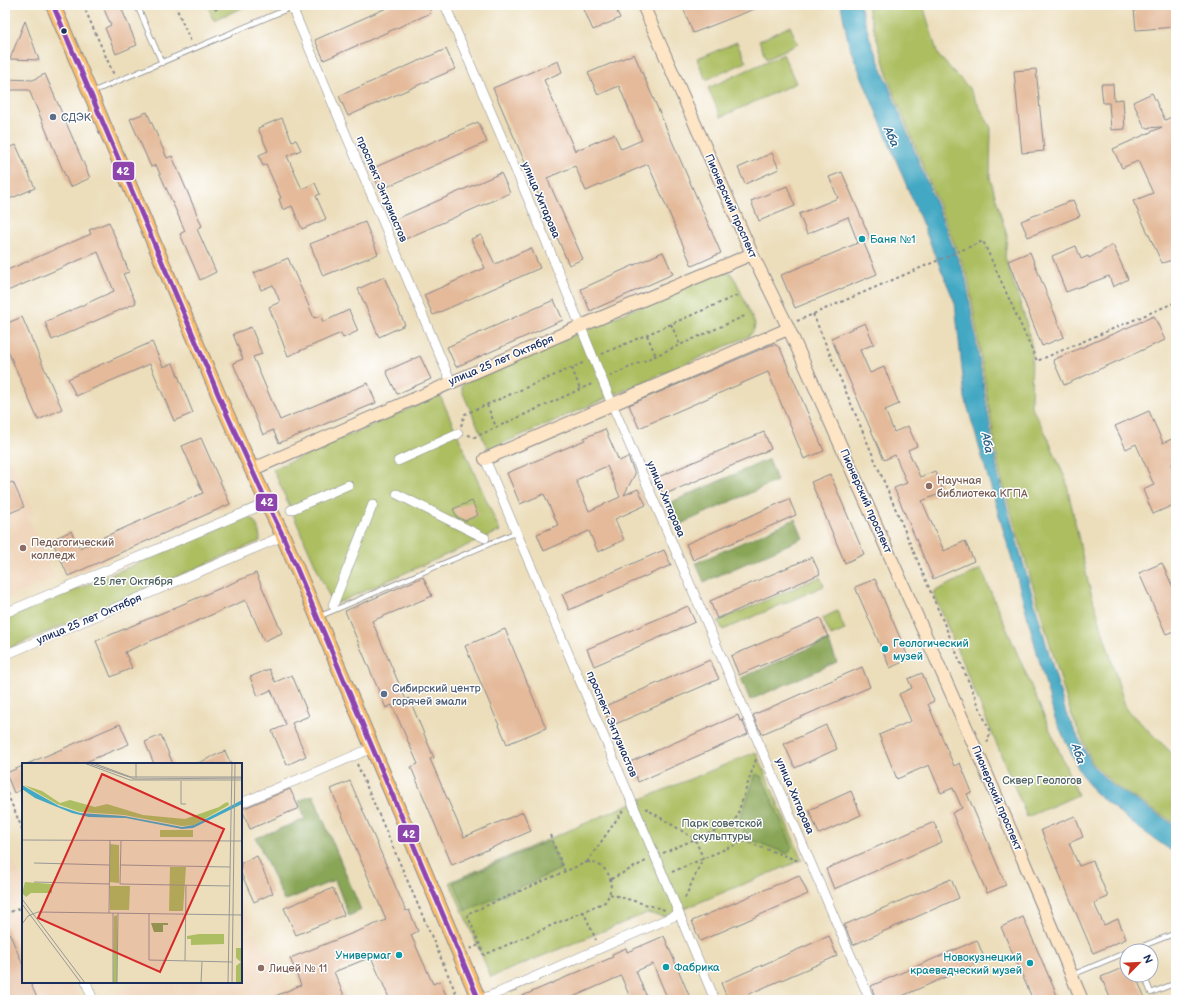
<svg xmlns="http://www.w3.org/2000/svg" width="1181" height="1005" viewBox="0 0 1181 1005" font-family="'Balsamiq Sans',sans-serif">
  <rect width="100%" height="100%" fill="#fff"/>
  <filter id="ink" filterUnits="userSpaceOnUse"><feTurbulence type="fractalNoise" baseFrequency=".025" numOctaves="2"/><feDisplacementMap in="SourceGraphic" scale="8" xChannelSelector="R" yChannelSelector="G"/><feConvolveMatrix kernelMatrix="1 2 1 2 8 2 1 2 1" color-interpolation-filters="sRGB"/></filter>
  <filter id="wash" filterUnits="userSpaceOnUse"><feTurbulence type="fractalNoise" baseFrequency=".012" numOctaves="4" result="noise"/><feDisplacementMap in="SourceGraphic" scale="16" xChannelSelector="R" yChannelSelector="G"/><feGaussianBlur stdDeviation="0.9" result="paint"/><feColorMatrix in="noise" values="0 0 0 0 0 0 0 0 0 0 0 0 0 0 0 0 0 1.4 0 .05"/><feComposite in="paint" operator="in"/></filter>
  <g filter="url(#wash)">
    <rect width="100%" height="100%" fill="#ecdebb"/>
    <!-- built -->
    <path fill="#f0d6bc" d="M5,459L12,461L35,514L28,518L55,578L5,600Z
      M5,840L23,883V902L5,910Z
      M241,901L253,928L241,934Z
      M23,909V982H73L81,1000H5V916Z
      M254,931L265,954L273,950L294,1000H99L139,982H241V937Z"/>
    <!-- green -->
    <path fill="#acbe61" stroke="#647660" d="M207,5H249L214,20Z
      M867,5H923L938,55L969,88L991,128L990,178L1007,236L1005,257L1025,318L1032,347L1031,406L1046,434L1066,480L1088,582L1126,709L1176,757V824L1114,785L1093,764L1070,711L1000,475L968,278L890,84Z
      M790,26L798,44L767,58L759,41Z
      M737,42L746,62L706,80L697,59Z
      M783,54L796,83L721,117L708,88Z
      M722,271H729L736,281L755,324L754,330L749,336L492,448L487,447L462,391V386L465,382Z
      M440,395L500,531L333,605L273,469Z
      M248,516C257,521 260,531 260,541L5,650V620Z
      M981,569L1078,795L1027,817L933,592Z
      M820,577L824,586L723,630L718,621Z
      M837,611L845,630L831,636L823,618Z
      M756,752L802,860L664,917L647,913L491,977L450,882L632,803Z"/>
    <!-- forest -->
    <path fill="#89a557" stroke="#526a5a" d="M769,459L777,481L676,526L667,504Z
      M795,519L803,538L704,582L696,563Z
      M828,640L837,662L750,700L741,678Z
      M756,774L762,777L792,846L788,854L747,838L739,821Z
      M313,795L361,910L349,916L335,880L284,901L256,838L305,819L299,801Z
      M549,841L561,869L466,911L454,882Z"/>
    <!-- water -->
    <path fill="#43a8c3" stroke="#2f6c90" d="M841,5H860L871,42L966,279L998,475L1066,713L1092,765L1113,786L1176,826V854L1136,826L1094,792L1079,770L1054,716L1016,574L965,398L955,303L849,46Z"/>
    <g id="blocks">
      <!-- building -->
      <path fill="#e4ba9a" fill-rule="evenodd" d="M102,5H120L137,45L116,54L105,28L111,25Z
        M393,5H428L431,13L324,60L315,40Z
        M582,5H614L620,18L593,30Z
        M682,5H762V6L693,33Z
        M1176,5V27L1136,30L1134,9Z
        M25,21L39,60L10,59Z
        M446,49L455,69L348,116L339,96Z
        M634,54L721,253L692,266L648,164L586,191L575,166L547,178L583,259L569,265L493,88L558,61L562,72L544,80L575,151L614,134L621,149L642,140L619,86L598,95L588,73Z
        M1036,69L1044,151L1022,153L1014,71Z
        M45,74L90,178L70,187L29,90H5V79L33,80Z
        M1101,84H1113L1114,100L1123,99L1125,129L1111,130L1109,103H1103Z
        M1152,93L1165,120L1176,115V259L1162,263L1133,201L1153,193L1138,161L1122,168L1113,149L1162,127L1145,128L1133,102Z
        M147,112L167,158L172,156L202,226L197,229L216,272L200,280L180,234L185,231L156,165L151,167L130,119Z
        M282,118L292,141L296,140L301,150L287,156L302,189L315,183L320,194L316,196L326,219L302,229L292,206L283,210L279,199L281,198L266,164L263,166L259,155L268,151L258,128Z
        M478,122L487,142L380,190L371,169Z
        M16,145L35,188L5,201V149Z
        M772,153L779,169L745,184L738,168Z
        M842,172L870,238L863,241L877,274L795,308L781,275L858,243L848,217L807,234L799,214L838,198L829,177Z
        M501,173L510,193L403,240L394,220Z
        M787,186L795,206L759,221L751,201Z
        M1073,200L1080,216L1028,237L1021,221Z
        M109,222L129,272L123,274L136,303L52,340L45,322L114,291L98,252L5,292V271L91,234L89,230Z
        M365,222L378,254L323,276L310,244Z
        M481,235L495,264L531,248L540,268L433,315L424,295L485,268L471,239Z
        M1113,245L1128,279L1113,287L1109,276L1066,292L1052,256L1076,246L1081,259L1088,256L1089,258Z
        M663,252L673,274L590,311L581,289Z
        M1030,252L1064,337L1042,346L1008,261Z
        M288,258L314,318L321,316L323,322L349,310L358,331L343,338L341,333L288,356L269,307L280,302L273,285L261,290L254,273Z
        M384,277L405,325L379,337L358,289Z
        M554,300L563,320L456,367L447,347Z
        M1154,316L1165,340L1064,385L1053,360Z
        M22,317L62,409L38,420L5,344V324Z
        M865,323L874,344L860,350L870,373L884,367L899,404L885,410L894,432L908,426L917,446L908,450L920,477L935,471L944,492L922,501L944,551L965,541L974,561L933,579L894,488L907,483L895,455L884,460L831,338Z
        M251,327L262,354L253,357L280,420L368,383L376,403L279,443L273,430L263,435L233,363L243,359L233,334Z
        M152,342L163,367L173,363L193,413L174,421L150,364L76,396L68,379Z
        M771,345H776L780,348L824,451L804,459L768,372L639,428L629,405Z
        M420,356L431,379L397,394L386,371Z
        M1149,411L1163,443L1176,437V462L1172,464L1176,474V504L1153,514L1143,490L1154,485L1136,444L1126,449L1115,426Z
        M605,429L619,461L628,457L635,474L624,495L638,489L646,505L615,519L624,540L598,552L589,531L544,551L537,534L558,525L544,494L520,504L507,473L585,440L584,438ZM607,466L620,497L589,511L576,480Z
        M764,432L771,449L663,495L656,478Z
        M201,438L230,504L68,576L52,540L71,531L79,548L203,493L182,446Z
        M830,474L864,554L845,563L811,482Z
        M13,482L24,507L5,515V485Z
        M789,499L796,515L693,560L686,544Z
        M472,501L478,515L465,521L457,517L453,509Z
        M664,550L671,565L569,610L562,594Z
        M812,557L820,574L717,619L710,601Z
        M1162,563L1176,594V630L1166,634L1139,573Z
        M256,573L282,633L264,641L246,600L125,652L132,668L111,677L96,641Z
        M423,577L432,596L372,621L406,700L409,698L434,758L430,759L464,837L523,812L531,831L452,865L411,767L418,764L392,705L386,708L345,611Z
        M875,579L909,659L890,668L855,587Z
        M688,606L695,622L594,666L587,649Z
        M820,618L828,637L739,675L731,656Z
        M505,629L546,728L507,744L465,646Z
        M710,660L719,679L611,726L603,707Z
        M862,667L870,687L762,734L760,729H759L753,715Z
        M269,669L275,682L292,675L309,716L292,723L306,756L287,765L272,731L286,725L271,690L258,696L250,677Z
        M922,673L934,701L928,704L954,766L960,763L972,792L967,794L1006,885L987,893L952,813L962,808L953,788L941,793L929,765L897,779L879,735L911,721L899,694L912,688L908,679Z
        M738,715L740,721L742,720L748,734L638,782L630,762Z
        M120,724L129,744L81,764H27Z
        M826,725L837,749L795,768L784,744Z
        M161,735L173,764H154L145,742Z
        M225,751L231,764H196Z
        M23,766V789L14,793L6,773Z
        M350,781L406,911L409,910L418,931L411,935L433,984L440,981L448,1000H390L371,957L334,972L346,1000H266L301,985L290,958L386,920L331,789Z
        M290,789L299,808L250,829L242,809Z
        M851,791L861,815L819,834L809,810Z
        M1075,816L1083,837L1069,843L1079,866L1093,861L1108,897L1094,903L1104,925L1118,919L1126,939L1093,953L1041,830Z
        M934,822L942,842L834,889L826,869Z
        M257,856L273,893L254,902L241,873V863Z
        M799,875L808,894L700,941L692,921Z
        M951,879L959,898L853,945L844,925Z
        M333,888L344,915L296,935L284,908Z
        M1023,917L1059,1000H1033L1001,927Z
        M5,923L23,965V982H30L38,1000H7L5,996Z
        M664,936L691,1000H668L653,964L636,971L648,1000H631L621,976L566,1000H513L613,957L612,954L626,948L627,952Z
        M829,936L837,956L735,1000H728L721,983Z
        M977,940L985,960L893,1000H876L871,986Z
        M1127,966V975H1135L1146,1000H1111L1101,977Z"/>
    </g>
  </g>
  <g filter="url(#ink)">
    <use href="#blocks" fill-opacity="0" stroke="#84868c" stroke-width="1"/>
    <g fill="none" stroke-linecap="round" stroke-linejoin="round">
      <!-- lane casing -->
      <g stroke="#84868c" stroke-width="6">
        <path id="lane" d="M137,5L162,63
          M92,92L292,7
          M5,602L9,611
          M318,617L517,532
          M1130,951L1176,933
          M1072,975L1127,952
          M1144,975L1151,993L1176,983"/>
      </g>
      <!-- street casing -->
      <g stroke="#84868c" stroke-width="10">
        <path id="street" d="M291,5L451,382
          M445,5L544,236L612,404L870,1000
          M485,459L655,856L715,1000
          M398,461L458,434
          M397,494L485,538
          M291,510L348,485
          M333,605L373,504
          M5,613L267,503
          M5,655L283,536
          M241,803L314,773L372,748
          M86,982L93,1000
          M479,1000L500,992L679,914"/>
      </g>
      <!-- secondary casing -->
      <g stroke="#84868c" stroke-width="14">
        <path id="secondary" d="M643,5L752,254L787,325L936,659L993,788L1082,1000
          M485,459L788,329
          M251,470L581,326L752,254"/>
      </g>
      <!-- primary casing -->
      <g stroke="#84868c" stroke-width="16">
        <path id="primary" d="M53,5L224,408L267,503L283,536L479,1000"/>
      </g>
      <!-- path -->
      <path stroke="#84868c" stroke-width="2" stroke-dasharray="3 3" stroke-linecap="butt" d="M83,5L114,75
        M175,5L191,42
        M212,5L214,10L227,5
        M813,314L990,732L987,744
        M797,321L983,241L1037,361L1176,302
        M671,324L680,345
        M647,335L656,356
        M602,354L738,295
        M572,368L580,389
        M610,376L747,315
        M487,405L496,427
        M461,426L465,414L585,362
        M468,435L475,437L594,383
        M357,764L459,1000
        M5,768L8,764
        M5,788L23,831
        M645,808L695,839L703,858L684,900
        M550,835L565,872
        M744,841L735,822L756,759
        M663,853L735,822
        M587,862C610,863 617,885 605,902L484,955L467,914Z
        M587,862L624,809
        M672,872L744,841L799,861
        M611,879L646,861
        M610,894L665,910
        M583,911L596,940
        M5,914L23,907
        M470,949L479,945"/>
      <!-- lane -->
      <use href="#lane" stroke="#fff" stroke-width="4.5"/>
      <!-- street -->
      <use href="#street" stroke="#fff" stroke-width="9"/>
      <!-- secondary -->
      <use href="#secondary" stroke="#fde5c5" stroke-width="12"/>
      <!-- primary -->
      <use href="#primary" stroke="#fabe6d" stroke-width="14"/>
      <!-- bus-1 casing -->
      <g stroke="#fff" stroke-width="8">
        <path id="bus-1" d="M53,5L224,408L267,503L283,536L479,1000"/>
      </g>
      <!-- bus-1 -->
      <use href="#bus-1" stroke="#8e44ad" stroke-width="5"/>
    </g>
  </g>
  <!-- markers -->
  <circle fill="#1b2f5e" stroke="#fff" stroke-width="1.5" cx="64" cy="31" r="3.5"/>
  <g fill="#5c6f8a" stroke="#fff" stroke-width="1.5">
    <circle cx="53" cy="117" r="4"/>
    <circle cx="384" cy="694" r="4"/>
  </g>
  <g fill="#0f9aa8" stroke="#fff" stroke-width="1.5">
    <circle cx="862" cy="239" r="4"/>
    <circle cx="885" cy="649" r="4"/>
    <circle cx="399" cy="955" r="4"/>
    <circle cx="1030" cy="963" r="4"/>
    <circle cx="666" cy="967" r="4"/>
  </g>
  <g fill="#8d6e63" stroke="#fff" stroke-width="1.5">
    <circle cx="929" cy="486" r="4"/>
    <circle cx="23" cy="548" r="4"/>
    <circle cx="261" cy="968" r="4"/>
  </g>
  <g text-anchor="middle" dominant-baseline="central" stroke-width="3" stroke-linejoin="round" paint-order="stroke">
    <!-- service labels -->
    <g font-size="11" fill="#4e5e75" stroke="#fff" text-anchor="start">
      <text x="61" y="117">СДЭК</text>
      <text x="392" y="688">Сибирский центр<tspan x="392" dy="13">горячей эмали</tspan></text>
    </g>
    <!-- street labels -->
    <g font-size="11" fill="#1b2f5e" stroke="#fff">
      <text transform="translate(382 189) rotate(67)">проспект Энтузиастов</text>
      <text transform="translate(541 200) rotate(67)">улица Хитарова</text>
      <text transform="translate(731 206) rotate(66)">Пионерский проспект</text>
      <text transform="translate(501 360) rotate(-23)">улица 25 лет Октября</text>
      <text transform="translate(666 499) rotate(67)">улица Хитарова</text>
      <text transform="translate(866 501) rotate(66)">Пионерский проспект</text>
      <text transform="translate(89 619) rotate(-23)">улица 25 лет Октября</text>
      <text transform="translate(612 724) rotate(67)">проспект Энтузиастов</text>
      <text transform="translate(795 796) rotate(67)">улица Хитарова</text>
      <text transform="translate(997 798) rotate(67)">Пионерский проспект</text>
    </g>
    <!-- culture labels -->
    <g font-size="11" fill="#0d838f" stroke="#fff" text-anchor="start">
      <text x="870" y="239">Баня №1</text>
      <text x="893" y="643">Геологический<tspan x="893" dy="13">музей</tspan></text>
      <text x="391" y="955" text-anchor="end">Универмаг</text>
      <text x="1022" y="957" text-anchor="end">Новокузнецкий<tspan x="1022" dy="13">краеведческий музей</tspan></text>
      <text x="674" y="967">Фабрика</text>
    </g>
    <!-- education labels -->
    <g font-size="11" fill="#785e54" stroke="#fff" text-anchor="start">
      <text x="937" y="480">Научная<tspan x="937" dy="13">библиотека КГПА</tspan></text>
      <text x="31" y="542">Педагогический<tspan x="31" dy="13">колледж</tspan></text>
      <text x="269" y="968">Лицей № 11</text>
    </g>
    <!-- park labels -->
    <g font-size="11" fill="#4e615f" stroke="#fff">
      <text x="133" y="581">25 лет Октября</text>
      <text x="1042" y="780">Сквер Геологов</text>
      <text x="722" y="823">Парк советской<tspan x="722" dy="13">скульптуры</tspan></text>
    </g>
    <!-- water labels -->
    <g font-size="12" font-style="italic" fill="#2b5f86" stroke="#fff">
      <text transform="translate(891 137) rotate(65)">Аба</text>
      <text transform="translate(987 443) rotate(79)">Аба</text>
      <text transform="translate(1078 754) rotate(72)">Аба</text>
    </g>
  </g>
  <!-- overview -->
  <g transform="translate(22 763)">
    <rect width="220" height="220" fill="#ecdebb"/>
    <path d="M2,22L20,28L38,40L48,37L73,44L85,41L121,52L163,56L197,44L203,40L206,39L207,42L172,62L160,63L102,52L58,49L35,41ZM138,67H171V74H138ZM88,81L97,82V120L88,119ZM148,104H164L161,148H147ZM3,119L30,121V130H9L4,134L0,130ZM88,123H108L107,147H88ZM95,152V220H91L92,153ZM177,171H202V181L169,182V176H165V173ZM214,185H220V220H214V203L219,199L214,195Z" fill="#acbe61"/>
    <path d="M129,160H146V162H141V169H132Z" fill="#89a557"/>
    <path d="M0,22L37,43L58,50L102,53L160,64L172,62L220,37V41L171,65L160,66L104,55L67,54L50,50L13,35L0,26Z" fill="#43a8c3"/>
    <path fill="none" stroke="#989896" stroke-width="1" d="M62,0L108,17H220M66,0L113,16L220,15M71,0L109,14H220M114,0V15M159,18V41H164M0,77L220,78M99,77L98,121L208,123M12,100L87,102M98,102L208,104M12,119L87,121M0,136L63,220M0,141L59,220M87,150L88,77M127,150V197L210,199M0,161L6,153L16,149L220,152M163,198L164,122M91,220V150M95,220L96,150M179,220L180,199M206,220L210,0M210,220L213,0"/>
    <path fill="#d62828" fill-opacity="0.15" stroke="#d62828" stroke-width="2" d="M80,11L202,66L138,209L16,155Z"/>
    <rect width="220" height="220" fill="none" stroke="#1b2f5e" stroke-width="2"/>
  </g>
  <g stroke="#fff" stroke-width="1.5">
    <rect x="112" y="161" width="23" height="20" rx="4" fill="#8e44ad"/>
    <rect x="255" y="493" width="23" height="19" rx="4" fill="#8e44ad"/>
    <rect x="397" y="824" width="23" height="19" rx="4" fill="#8e44ad"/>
  </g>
  <g font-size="11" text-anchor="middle" font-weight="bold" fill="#fff">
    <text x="123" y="175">42</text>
    <text x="267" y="506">42</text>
    <text x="409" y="838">42</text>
  </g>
  <!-- margin -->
  <rect width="1181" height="1005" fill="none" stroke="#fff" stroke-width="20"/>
  <!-- north arrow -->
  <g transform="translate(1139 963) rotate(66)"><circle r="19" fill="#ffffff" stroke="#a4acbf"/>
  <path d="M0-3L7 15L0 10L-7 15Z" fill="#c8321e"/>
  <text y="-6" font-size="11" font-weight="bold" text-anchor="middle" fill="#1b2f5e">N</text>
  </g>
</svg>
